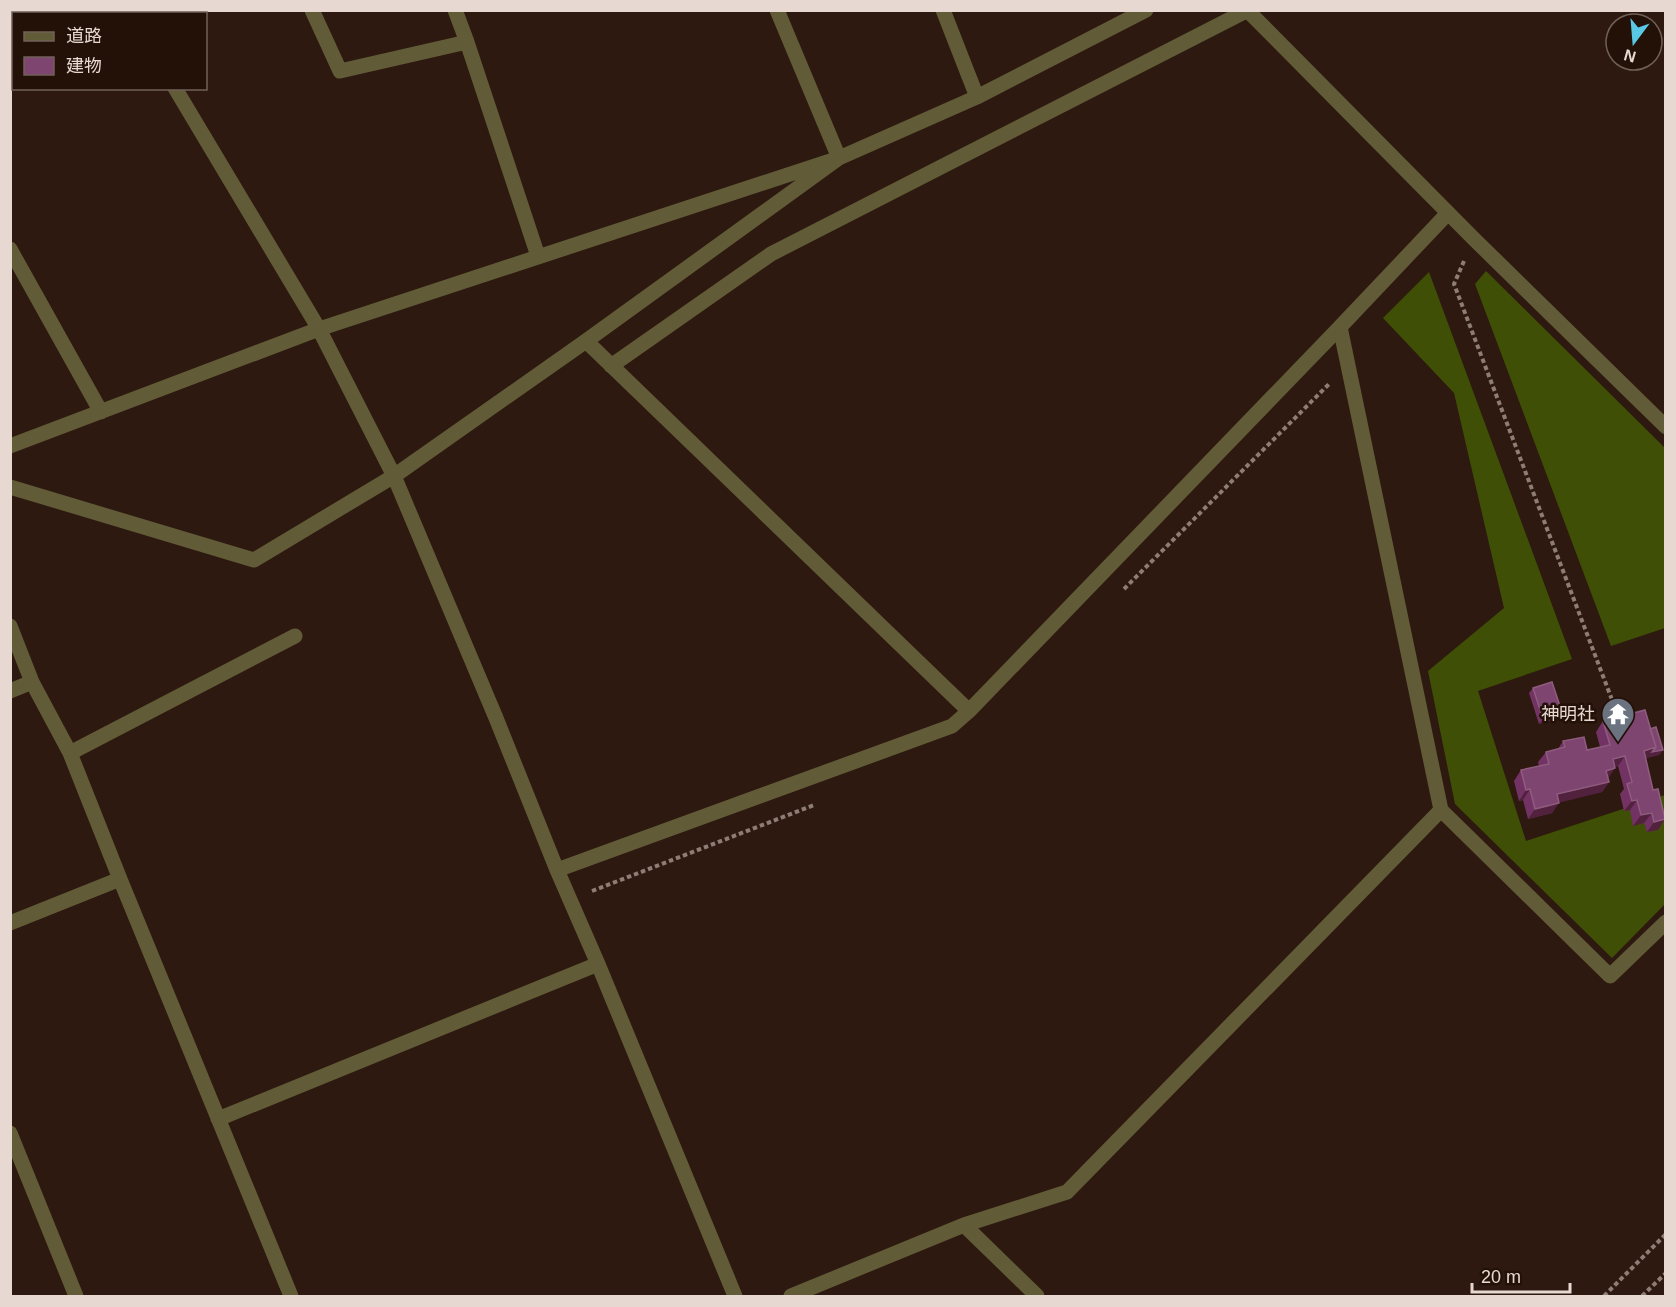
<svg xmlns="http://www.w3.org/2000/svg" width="1676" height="1307" viewBox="0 0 1676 1307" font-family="Arial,'Noto Sans JP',sans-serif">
  <rect width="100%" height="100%" fill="#2d190f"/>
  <!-- forest -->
  <path fill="#3f4f06" d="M1486,271L1665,448V628L1611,646L1475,284Z
    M1429,272L1572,659L1478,691L1526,841L1665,795V904L1612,958L1455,804L1428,671L1504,608L1454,393L1383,318Z"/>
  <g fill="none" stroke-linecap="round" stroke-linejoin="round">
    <!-- path -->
    <path stroke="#8e7d75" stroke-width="4" stroke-dasharray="4.5 3" stroke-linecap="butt" d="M1464,261L1454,284L1614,705
      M1124,589L1329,384
      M592,891L814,805
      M1604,1296L1666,1234
      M1642,1296L1666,1273"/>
    <!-- lane -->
    <path stroke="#615b37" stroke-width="15" d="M312,10L340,71L467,42
      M455,10L467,42L538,256"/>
    <!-- street -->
    <path stroke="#615b37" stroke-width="15" d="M128,10L130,14
      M943,10L977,97
      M1247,10L1474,239L1666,427
      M175,88L319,329L394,476L496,718L557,870L598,964L735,1296
      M10,249L101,412
      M586,341L969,711
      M611,366L771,254L1248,10
      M10,446L319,329L839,158L777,10
      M10,487L254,560L394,476L586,341L839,158L977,97L1146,10
      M10,626L32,682L70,753L120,879
      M10,691L32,682
      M70,753L295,636
      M1441,810L1610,976L1666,922
      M557,870L952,726L969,711L1340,327
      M10,923L120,879L291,1296
      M218,1119L598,964
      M10,1133L76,1296
      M964,1225L1067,1192L1441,810L1340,327L1448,213
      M791,1296L964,1225L1037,1296"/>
  </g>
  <!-- wall -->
  <path fill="#723364" d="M1533,688L1558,718L1539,724L1529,693Z
    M1603,721L1650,729L1663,750L1659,755L1645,758L1658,830L1647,832L1644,823L1633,826L1630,810L1624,811L1620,794L1624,789L1618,766L1615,767L1608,778L1609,782L1602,792L1559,802L1552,813L1528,819L1523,800L1519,801L1514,781L1521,770L1539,766L1538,762L1546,752L1558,749L1563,741L1587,750L1600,747L1596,732Z"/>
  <!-- shaded-wall -->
  <path fill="#51213d" d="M1562,712L1558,718L1539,724L1543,719Z
    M1656,747L1663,750L1659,755L1636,761L1644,751Z
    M1625,756L1618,766L1606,770L1613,759Z
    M1615,768L1608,779L1606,771Z
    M1609,782L1602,792L1550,805L1557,794Z
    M1530,789L1523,800L1519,801L1526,790Z
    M1637,800L1630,810L1624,811L1632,801Z
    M1559,803L1552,813L1528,819L1535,809Z
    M1652,813L1644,823L1633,826L1641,815Z
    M1665,819L1658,830L1647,832L1654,822Z"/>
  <!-- building -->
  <path fill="#7e4570" stroke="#8f5c7f" stroke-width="1.5" d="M1552,682L1562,712L1543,719L1533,688Z
    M1645,710L1656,747L1644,751L1653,790L1658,789L1665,819L1654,822L1652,813L1641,815L1637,800L1632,801L1627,784L1632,782L1625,756L1613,759L1615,768L1606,771L1609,782L1557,794L1559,803L1535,809L1530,789L1526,790L1521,770L1549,764L1546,752L1565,747L1563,741L1584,737L1587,750L1610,745L1603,721Z
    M1656,727L1663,750L1652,752L1656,747L1650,729Z"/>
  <!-- icons -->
  <defs>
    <g id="temple-pin" transform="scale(1.725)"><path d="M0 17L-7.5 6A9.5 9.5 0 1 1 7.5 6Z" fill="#6b7280" stroke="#231006"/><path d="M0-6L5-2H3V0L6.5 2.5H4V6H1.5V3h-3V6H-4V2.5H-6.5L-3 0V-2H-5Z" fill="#fff"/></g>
  </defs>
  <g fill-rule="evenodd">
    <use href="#temple-pin" x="1618" y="714"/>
  </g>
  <g text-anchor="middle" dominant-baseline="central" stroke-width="5" stroke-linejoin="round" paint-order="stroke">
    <!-- poi labels -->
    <g font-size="18" fill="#e7d9d2" stroke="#231006" text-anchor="end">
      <text x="1595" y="714">神明社</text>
    </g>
  </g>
  <!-- border -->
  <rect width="1676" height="1307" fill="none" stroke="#e7d9d2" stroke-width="24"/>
  <!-- legend -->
  <rect x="12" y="12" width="195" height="78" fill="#231006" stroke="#716058" stroke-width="1.5"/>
  <rect x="24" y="32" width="30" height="9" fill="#615b37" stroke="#716058" stroke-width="1.5"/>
  <text x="66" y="42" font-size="18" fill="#e7d9d2">道路</text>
  <rect x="24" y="57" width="30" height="18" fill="#7e4570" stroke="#716058" stroke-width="1.5"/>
  <text x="66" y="72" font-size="18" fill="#e7d9d2">建物</text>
  <!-- north arrow -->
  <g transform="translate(1634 42) rotate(196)"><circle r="28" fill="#231006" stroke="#716058" stroke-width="1.5"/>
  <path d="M0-4.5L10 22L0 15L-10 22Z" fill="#59c8e4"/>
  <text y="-9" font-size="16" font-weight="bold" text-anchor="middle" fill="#e7d9d2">N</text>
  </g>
  <!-- scale -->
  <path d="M1472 1283v9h98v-9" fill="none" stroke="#e7d9d2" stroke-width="3"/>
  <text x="1481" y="1283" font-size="18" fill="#e7d9d2" stroke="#231006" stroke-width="4.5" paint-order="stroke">20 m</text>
</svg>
